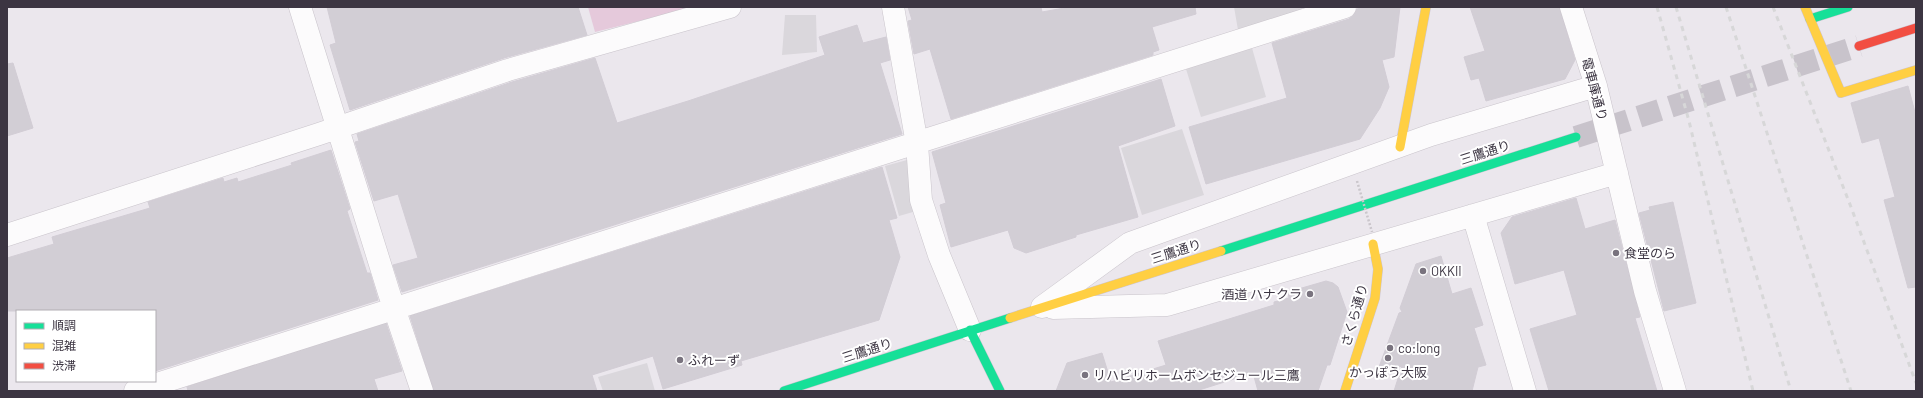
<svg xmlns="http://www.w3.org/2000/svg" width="1923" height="398" viewBox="0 0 1923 398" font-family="Barlow,'Noto Sans JP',sans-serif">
  <rect width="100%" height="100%" fill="#ebe7ed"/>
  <!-- green -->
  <path fill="#e5c9db" d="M588,7H695L595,32Z"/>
  <!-- parking -->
  <path fill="#dad7dc" d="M1234,7H1302V11L1238,30Z
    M785,15H816L817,52L782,55Z
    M1252,48L1266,97L1201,117L1186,69Z
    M1182,129L1204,195L1142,215L1121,148Z
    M907,160L920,210L899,216L885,166Z
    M647,363L655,391H603L598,377Z"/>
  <!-- building -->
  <path fill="#d2ced5" stroke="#d2cdd5" d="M327,7H578L587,35L504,58L350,110L330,45L336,43Z
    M908,7H1041L1042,12L1070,7H1195L1196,14L1152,27L1159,50L1153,52V55L951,119L930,49L914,54L908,21L912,20Z
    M1365,7H1400L1394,57L1382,60L1389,87L1380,108L1360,139L1206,184L1189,127L1287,98L1272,43L1349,19L1354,15L1357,9Z
    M1470,7H1559L1575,60L1565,79L1486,101L1479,78L1471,80L1464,57L1485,51Z
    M857,25L863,43L886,37L890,60L880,63L902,134L402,292L393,265L418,258L398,194L374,201L355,142L359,141L357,134L512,82L595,58L617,123L688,101L825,55L819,37Z
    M13,63L33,128L7,136V64Z
    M1161,79L1175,126L1118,146L1138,217L1076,235V237L1026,253L1014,248L1008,230L951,247L940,205L946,203L932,152Z
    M1908,86L1916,116V287L1908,288L1884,200L1895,197L1879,138L1862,143L1851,103Z
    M331,150L350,209L347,211L367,273H370L378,300L155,371V311H7V258L54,244L52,237L150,208L148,202L223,178L224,182L237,178L238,182L292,165L291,163Z
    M882,167L897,218L889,220L900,257L879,320L741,361L742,365L663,389L653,356L592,375L597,391H434L410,316Z
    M1576,198L1585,229L1615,220L1640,317L1635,318L1657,391H1549L1530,329L1577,315L1564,270L1515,284L1501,233L1512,217Z
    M1673,202L1696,303L1664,311L1639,213L1650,210L1649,207Z
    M1441,256L1452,294L1471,288L1483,325L1474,328L1486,365L1478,367L1472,391H1394L1402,366L1376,375L1399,313L1402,312L1400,308L1416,264Z
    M1326,281L1333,283L1338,287L1347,312L1330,365H1327L1318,391H1258L1253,373L1196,391H1056L1067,363L1102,353L1111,382L1166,365L1158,341L1274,305V302L1289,298L1288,292Z
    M386,323L402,371L374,379L378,391H188L187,387Z"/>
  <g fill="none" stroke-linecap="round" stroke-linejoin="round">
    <!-- secondary-tunnel -->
    <path stroke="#c8c3cb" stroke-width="22" stroke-dasharray="22 11" stroke-linecap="butt" d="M1576,137L1859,46"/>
    <!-- street casing -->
    <g stroke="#c9c4cb" stroke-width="23">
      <path id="street" d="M300,7L389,293L422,391
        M893,7L917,144L921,200L939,255L970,330
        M1571,7L1596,86L1645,291L1675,391
        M1473,215L1525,391
        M7,235L319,134L508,70L730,7
        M1042,307L1130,243L1431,135L1596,86
        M1053,308L1167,305L1617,173
        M135,391C538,260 942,136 1345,7"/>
    </g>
    <!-- fast casing -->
    <g stroke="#cdc5d1" stroke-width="10">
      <path id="fast" d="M1810,19L1848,7
        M1221,251L1576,137
        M970,330L1000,391
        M784,391L1010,318"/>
    </g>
    <!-- slow casing -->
    <g stroke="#cdc5d1" stroke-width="10">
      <path id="slow" d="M1805,7L1841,93L1916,70
        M1400,147L1426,7
        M1010,318L1221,251
        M1345,391L1375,298L1378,269L1373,244"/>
    </g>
    <!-- jam casing -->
    <g stroke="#cdc5d1" stroke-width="10">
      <path id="jam" d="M1859,46L1916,28"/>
    </g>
    <!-- street -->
    <use href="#street" stroke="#fcfbfc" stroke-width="22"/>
    <!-- fast -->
    <use href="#fast" stroke="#16e098" stroke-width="9"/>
    <!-- slow -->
    <use href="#slow" stroke="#ffcf43" stroke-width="9"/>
    <!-- jam -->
    <use href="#jam" stroke="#f24e42" stroke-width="9"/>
    <!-- rail -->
    <path stroke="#d7d7d8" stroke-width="3" stroke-dasharray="5 5" stroke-linecap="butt" d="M1657,7L1689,121L1753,391
      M1676,7L1791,391
      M1726,7L1851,391
      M1773,7L1851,207L1916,383"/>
    <!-- path-bridge -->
    <path stroke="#cac6cb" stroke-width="2.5" stroke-dasharray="2 2" stroke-linecap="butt" d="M1357,181L1372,232"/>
  </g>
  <!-- markers -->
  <g fill="#79737e" stroke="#fff" stroke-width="1.5">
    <circle cx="1616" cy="253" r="4"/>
    <circle cx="1423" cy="271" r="4"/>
    <circle cx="1310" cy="294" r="4"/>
    <circle cx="1390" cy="348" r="4"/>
    <circle cx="1388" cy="358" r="4"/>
    <circle cx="680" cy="360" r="4"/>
    <circle cx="1085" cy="375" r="4"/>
  </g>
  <g text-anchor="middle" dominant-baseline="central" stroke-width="4" stroke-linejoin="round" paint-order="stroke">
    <!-- street labels -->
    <g font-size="13" fill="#3c3542" stroke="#fff">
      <text transform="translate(1595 89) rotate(75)">電車庫通り</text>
      <text transform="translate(1485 152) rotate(-18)">三鷹通り</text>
      <text transform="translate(1176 251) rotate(-18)">三鷹通り</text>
      <text transform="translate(1354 315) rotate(-74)">さくら通り</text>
      <text transform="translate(867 350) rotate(-18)">三鷹通り</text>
    </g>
    <!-- poi labels -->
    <g font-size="13" fill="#3c3542" stroke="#fff" text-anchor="start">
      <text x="1624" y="253">食堂のら</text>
      <text x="1431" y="271">OKKII</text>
      <text x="1302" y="294" text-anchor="end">酒道 ハナクラ</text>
      <text x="1398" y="348">co:long</text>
      <text x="688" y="360">ふれーず</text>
      <text x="1388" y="372" text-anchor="middle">かっぽう大阪</text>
      <text x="1093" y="375">リハビリホームボンセジュール三鷹</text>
    </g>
  </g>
  <!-- border -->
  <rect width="1923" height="398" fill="none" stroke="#3c3542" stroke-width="16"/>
  <!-- legend -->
  <rect x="16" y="310" width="140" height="72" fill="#ffffff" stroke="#b1aeb3"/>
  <rect x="24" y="323" width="20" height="6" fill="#16e098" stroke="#b1aeb3"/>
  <text x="52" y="330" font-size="12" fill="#3c3542">順調</text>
  <rect x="24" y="343" width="20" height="6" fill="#ffcf43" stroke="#b1aeb3"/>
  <text x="52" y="350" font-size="12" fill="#3c3542">混雑</text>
  <rect x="24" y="363" width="20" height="6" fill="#f24e42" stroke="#b1aeb3"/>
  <text x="52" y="370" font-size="12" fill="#3c3542">渋滞</text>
</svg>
